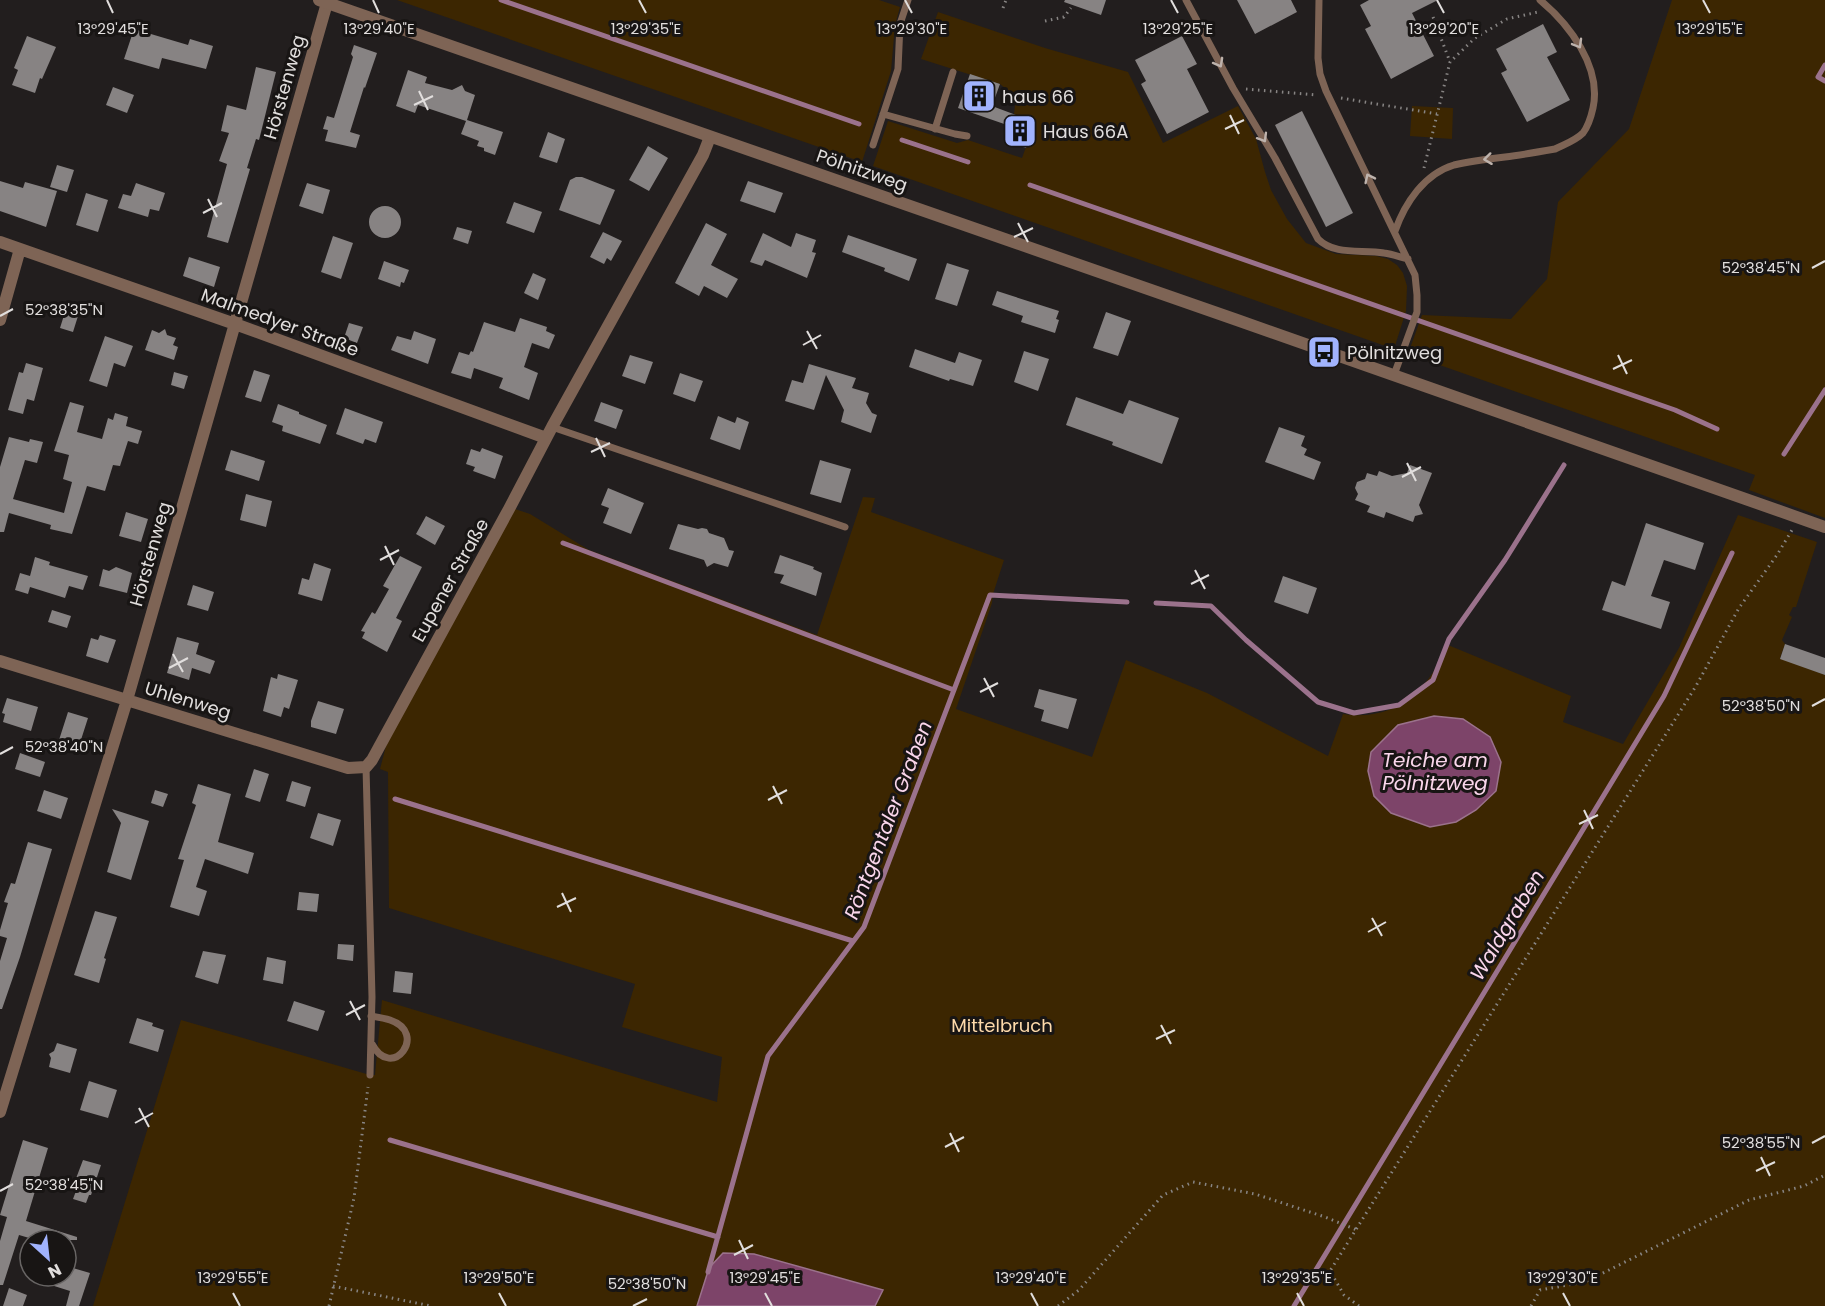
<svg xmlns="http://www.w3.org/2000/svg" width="1825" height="1306" viewBox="0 0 1825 1306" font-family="Poppins,sans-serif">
  <rect width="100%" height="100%" fill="#221e1e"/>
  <!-- green -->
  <path fill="#3c2601" d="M397,0H879L900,7L895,25L891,71L862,162Z
    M1672,0H1825V518L1749,490L1755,475L1408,354L1422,315L1511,319L1547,279L1558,202L1629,129Z
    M938,12L1045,48L1128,72L1163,143L1238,106L1256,139L1265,172L1271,190L1287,219L1306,243L1336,254L1376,256L1388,259L1397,265L1403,273L1407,286L1406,311L1394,349L873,166L888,121L957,143L968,140L1022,158L1035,122L1014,114L1016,97L1000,84L921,59Z
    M1412,106L1453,108L1452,139L1410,136Z
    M863,497L875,498L871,512L1004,560L993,594L992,603L956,709L1092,757L1126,660L1207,693L1328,756L1343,714C1396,722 1428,690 1448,645L1571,696L1563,722L1623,744L1679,648L1738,515L1817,542L1796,607H1793L1789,615L1792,617L1782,640L1785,644L1780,658L1825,675V1306H93L181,1020L370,1075H375L382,1000L717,1102L722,1057L622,1027L635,984L389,908L388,772L380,769L386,746L512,508L530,514L589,550L817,635Z"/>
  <!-- water -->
  <path fill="#7d4469" stroke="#9b728c" stroke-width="1.5" d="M1434,716L1463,719L1490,737L1501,762L1496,791L1476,810L1456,822L1430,827L1391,813L1374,796L1368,771L1371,752L1398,725Z
    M723,1253L754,1254L883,1290L875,1306H697L709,1268Z"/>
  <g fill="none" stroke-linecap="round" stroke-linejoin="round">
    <!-- stream -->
    <path stroke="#9b728c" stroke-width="5" d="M501,0L859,124
      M1825,65L1818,77L1825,81
      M902,140L968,162
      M1030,185L1675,410L1717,429
      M1784,454L1825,390
      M563,543L954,690
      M1156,603L1211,606L1246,640L1318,702L1354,713L1399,705L1433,680L1449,639L1505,560L1564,465
      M395,799L853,941
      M390,1140L718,1237
      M708,1272L768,1056L864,927L990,595L1127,602
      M1294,1306L1664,696L1732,553"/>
  </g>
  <!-- building -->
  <path fill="#878383" d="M1065,0H1106L1101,15L1064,2Z
    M1237,0H1291L1297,12L1255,34Z
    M1369,0H1438L1412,13L1434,56L1391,79L1365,29L1371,26L1360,5Z
    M1543,24L1557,52L1547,57L1570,100L1527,122L1501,73L1507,70L1496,49Z
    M134,29L188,45L190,39L213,46L206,69L162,58L159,69L124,59Z
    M27,36L56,47L42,79L40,78L35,93L12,85L18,70L14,68Z
    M1182,36L1197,64L1187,69L1209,112L1167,134L1141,84L1146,81L1135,60Z
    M354,45L377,53L365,88L364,87L350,132L360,135L356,148L325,141L328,130L323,129L327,116L334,118L353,57L351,54Z
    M256,67L276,72L259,140L256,139L247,168L250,169L228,243L207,237L227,164L219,161L229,133L221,131L227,105L246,110Z
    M408,70L427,77L425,83L452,90L462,85L465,91L475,95L467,120L503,132L495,155L484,151V148L477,146L479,141L461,134L466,121L418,105L415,113L396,106Z
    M970,74L1000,84L992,106L1035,122L1026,148L1005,141L1010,126L958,108Z
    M113,87L134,95L127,113L106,105Z
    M1302,111L1353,213L1326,227L1275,125Z
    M548,132L565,139L557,163L539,157Z
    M648,146L668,158L649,191L629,180Z
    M57,165L74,170L67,192L50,187Z
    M576,177H582L615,190L600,225L559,210L570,180Z
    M0,181L23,188L25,182L57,191L46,227L0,211Z
    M748,181L783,193L775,213L740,201Z
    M136,183L165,193L159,211L150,209L148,217L118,208L123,194L131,196Z
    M307,183L330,190L323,214L299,206Z
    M86,193L108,200L98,232L76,225Z
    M514,202L542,212L534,233L506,223Z
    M369 222a16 16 0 1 1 32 0a16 16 0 1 1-32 0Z
    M706,223L727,234L711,265L738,279L727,298L704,286L699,296L675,283Z
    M457,227L472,231L468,244L453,239Z
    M603,232L622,241L611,261L607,258L604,264L590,257Z
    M763,233L791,247L796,233L816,240L812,252L816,253L807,278L765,260L762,266L750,262Z
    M848,235L917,259L909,281L884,271L885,268L842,252Z
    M333,236L353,243L341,279L321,272Z
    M189,257L220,267L214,287L183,276Z
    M384,261L409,270L404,283L401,282L400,287L378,279Z
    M947,263L969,270L957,306L935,299Z
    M533,273L546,279L538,300L524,293Z
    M997,291L1059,311L1056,319L1059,320L1055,333L1021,322L1023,316L992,305Z
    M65,312L78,316L73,332L60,328Z
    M1106,312L1131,321L1118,356L1093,348Z
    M520,318L547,327L546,331L555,335L549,349L532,343L524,367L538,373L529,400L499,388L503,378L474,368L471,379L451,373L459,352L469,355L471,351L473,352L484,322L515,332Z
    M349,323L363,327L357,343L344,338Z
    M165,329L167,335L176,338L173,345L178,347L174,360L145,350L152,330L159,333Z
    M414,331L436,339L428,364L391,350L397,336L411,340Z
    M105,336L133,346L125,367L114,363L107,387L89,381Z
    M915,349L955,363L959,352L982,360L973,386L950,379L949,381L909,367Z
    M1024,351L1049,359L1038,391L1014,382Z
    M630,355L653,362L645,384L622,376Z
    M26,363L43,368L34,401L27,399L23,414L8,410L19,372L23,373Z
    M809,364L856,378L852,388L869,393L866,403L872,413L877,415L871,433L841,422L844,410L826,375L814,410L785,401L792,380L803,383Z
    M254,370L270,375L261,402L245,397Z
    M174,372L188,376L184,389L171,385Z
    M680,373L703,381L695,402L673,394Z
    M1076,397L1123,414L1129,400L1179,418L1162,464L1112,445L1113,442L1066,425Z
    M70,402L84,406L77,432L102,439L108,418L113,420L115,413L128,417L126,426L142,431L138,444L128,441L120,466L113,465L105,491L87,486L72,534L50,529L51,525L9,513L4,532H0V467L9,437L29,442L30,439L43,442L37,463L25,460L13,499L64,513L72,482L63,479L69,455L54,451Z
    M601,402L623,410L616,429L594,421Z
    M278,404L299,412V414L327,425L320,444L282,431L283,426L272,422Z
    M345,408L383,422L376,443L365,439L363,444L336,434Z
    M718,416L735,423L737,417L749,422L740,450L710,439Z
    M1279,427L1305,436L1301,446L1307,449L1304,455L1321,462L1314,480L1265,462Z
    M482,448L503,456L495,479L473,471L475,467L466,464L471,449L480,452Z
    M231,450L265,461L259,481L225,470Z
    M820,460L851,469L841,503L810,494Z
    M1410,465L1432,473L1419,505L1423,514L1415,516L1413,522L1386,512L1384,518L1367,512L1370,506L1355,500L1358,494L1355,488L1357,482L1365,479L1367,473L1377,476L1379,471L1392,476L1407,473Z
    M608,488L644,503L631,534L603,523L609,508L601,505Z
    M246,494L272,501L266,527L240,520Z
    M126,512L148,519L141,542L119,536Z
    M426,516L445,526L435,545L416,534Z
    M1646,523L1704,543L1695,570L1664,560L1651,596L1670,602L1661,629L1602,610L1612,581L1625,586Z
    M678,524L698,529L702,528L707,529L709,533L724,538L729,550L734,551L728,567L714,563L707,567L704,560L669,549Z
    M780,555L814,567L813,569L822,573L816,596L780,583L784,575L774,573Z
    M400,556L422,567L396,618L402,621L387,652L362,638L365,632L361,631L372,612L375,614L389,589L383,586Z
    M35,557L50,562L49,565L88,576L83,590L69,586L65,598L30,587L28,594L15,590L20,573L30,576Z
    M314,563L331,569L322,601L298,594L302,578L309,580Z
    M116,567L132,573L127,593L99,586L103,569L109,571Z
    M1283,576L1317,588L1308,614L1274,602Z
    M193,585L214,592L208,611L187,605Z
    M52,610L71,616L67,628L48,622Z
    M100,635L116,640L108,663L86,656L91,638L98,640Z
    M177,637L199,643L196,654L215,661L210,674L192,668L189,680L167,673Z
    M1785,644L1825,658V675L1780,659Z
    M278,674L298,680L289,709L284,707L281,717L263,711L271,677L277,679Z
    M1039,689L1077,699L1068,729L1041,721L1044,710L1034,707Z
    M7,698L38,707L31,731L3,722L5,714L2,713Z
    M318,701L344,709L336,734L311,727V721Z
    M68,712L88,718L79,746L59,740Z
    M20,753L45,762L40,777L15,769Z
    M254,769L269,774L260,802L245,797Z
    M292,781L311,787L305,807L286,801Z
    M198,784L231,794L218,842L254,853L248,874L205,859L196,887L207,891L199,916L170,907L184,860L178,859L196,805L192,803Z
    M44,790L68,798L61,819L37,811Z
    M155,790L168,794L163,807L151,803Z
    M112,809L149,821L131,880L107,872L121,823Z
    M318,813L341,820L333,846L310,838Z
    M28,842L52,849L20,957L2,1009H0V961L7,938L0,936V930L8,903L4,902L11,883L15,884Z
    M299,892L319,894L317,912L297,910Z
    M95,911L117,917L104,958L106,959L99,983L74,975Z
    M338,944L354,945L353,961L337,959Z
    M203,951L226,955L218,984L195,977Z
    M267,957L286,961L283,984L263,980Z
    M395,971L413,973L411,994L393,992Z
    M294,1001L325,1011L318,1031L287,1021Z
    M137,1018L153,1023L152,1026L164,1030L158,1052L129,1043Z
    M57,1043L77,1049L70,1073L49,1067L51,1058L49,1054L54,1051Z
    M89,1081L117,1090L108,1118L80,1110Z
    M23,1140L48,1148L26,1221L77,1237V1240H36L19,1235L3,1285H0V1241L7,1217L0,1215Z
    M83,1160L101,1165L91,1195H89L86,1203L73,1199L76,1191L72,1189Z
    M66,1266L90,1273L79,1306H66L70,1291L32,1279V1276H66Z
    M9,1288L27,1295L23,1306H3Z"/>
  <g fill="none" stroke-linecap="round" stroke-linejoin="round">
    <!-- path -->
    <path stroke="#888584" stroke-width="3" stroke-dasharray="1.5 4.5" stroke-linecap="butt" d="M1003,8L1006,0
      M1433,17L1450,62
      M1045,21L1064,17L1071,8
      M1246,89L1317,95
      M1341,98L1437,114
      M1424,168L1450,62L1475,38L1507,19L1538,12
      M333,1286L431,1306
      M329,1306L354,1198L368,1087
      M1058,1306L1079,1290L1163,1195L1193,1182L1255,1194L1325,1217L1357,1230
      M1359,1306L1344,1295L1330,1271L1696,686L1739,608L1777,555L1792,530
      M1531,1306L1540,1290L1585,1282L1749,1200L1804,1186L1825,1175"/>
    <!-- service -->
    <path stroke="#7e6455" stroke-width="7" d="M1186,0L1233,88L1275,158L1318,239C1335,256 1362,249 1384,253C1392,254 1400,257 1408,259
      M1319,0L1318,58L1320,74L1326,91L1415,275L1417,295V312L1394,375
      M883,114L955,134L967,136
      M935,129L953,72
      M873,145L898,69L900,24L908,0
      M1395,231C1405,203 1424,174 1454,165C1471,161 1488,159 1505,157C1521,155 1538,152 1555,149C1565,144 1575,141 1583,133C1589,125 1591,117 1593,108C1602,67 1569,24 1540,0
      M552,427L845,527
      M366,767L372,997L370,1075
      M371,1016C377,1017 384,1018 390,1020C429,1033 392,1082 372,1044"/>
    <!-- minor -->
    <path stroke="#7e6455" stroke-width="12" d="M0,242L235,324L546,438
      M0,320L20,249
      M0,661L348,768L366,767L372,760L509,509L552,427L703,155L710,137
      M0,1112L127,700L327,3"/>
    <!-- tertiary -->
    <path stroke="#7e6455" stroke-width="12" d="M319,0L1237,320L1825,527"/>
  </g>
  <!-- one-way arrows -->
  <defs><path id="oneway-chevron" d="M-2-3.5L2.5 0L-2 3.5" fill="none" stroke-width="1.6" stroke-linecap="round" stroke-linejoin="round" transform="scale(1.5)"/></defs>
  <g stroke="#beb3ad">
    <use href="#oneway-chevron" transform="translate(1578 44) rotate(60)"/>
    <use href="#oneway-chevron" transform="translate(1219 63) rotate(61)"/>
    <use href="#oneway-chevron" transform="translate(1263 138) rotate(59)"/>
    <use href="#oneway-chevron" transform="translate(1488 159) rotate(173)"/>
    <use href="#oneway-chevron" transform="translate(1369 178) rotate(-116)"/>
  </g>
  <!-- ticks -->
  <path fill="none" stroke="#e1dedd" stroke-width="2" d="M107,0L113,13M373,0L379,13M639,0L646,13M905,0L912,13M1171,0L1178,13M1437,0L1444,13M1703,0L1710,13M419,91L428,110M414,105L433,96M1230,115L1239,134M1225,129L1244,120M208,199L217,217M203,213L222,203M1018,223L1028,242M1014,237L1033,228M1812,268L1825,261M0,316L13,309M807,331L817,349M803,345L821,335M1618,355L1627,374M1613,369L1632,360M596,438L605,457M591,452L610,443M1407,463L1416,481M1402,477L1421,467M385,546L394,565M380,560L399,550M1195,570L1205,589M1191,584L1209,575M173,654L183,672M169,668L188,658M984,678L994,697M980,692L998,683M1812,706L1825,699M0,754L13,747M773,786L782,804M768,800L787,790M1584,810L1593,829M1579,824L1598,815M562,893L571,912M557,907L576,898M1372,918L1382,936M1368,932L1386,922M350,1001L360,1020M346,1015L365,1005M1161,1025L1171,1044M1156,1039L1175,1030M139,1108L149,1127M135,1123L153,1113M950,1133L959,1152M1812,1143L1825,1136M945,1147L964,1137M1761,1157L1770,1176M1756,1171L1775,1162M0,1191L13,1184M739,1240L748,1259M734,1255L753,1245M233,1293L240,1306M499,1293L506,1306M765,1293L772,1306M1031,1293L1038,1306M1297,1293L1304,1306M1563,1293L1570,1306M633,1306L647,1299"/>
  <!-- icons -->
  <defs>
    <g id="building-square" transform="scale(1.725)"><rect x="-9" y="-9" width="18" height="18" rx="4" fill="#a1b3fd" stroke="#181514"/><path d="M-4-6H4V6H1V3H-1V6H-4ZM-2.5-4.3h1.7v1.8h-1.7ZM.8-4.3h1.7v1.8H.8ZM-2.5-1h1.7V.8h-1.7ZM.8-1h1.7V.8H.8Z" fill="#111"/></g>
    <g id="bus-square" transform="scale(1.725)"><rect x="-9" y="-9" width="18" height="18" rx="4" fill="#a1b3fd" stroke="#181514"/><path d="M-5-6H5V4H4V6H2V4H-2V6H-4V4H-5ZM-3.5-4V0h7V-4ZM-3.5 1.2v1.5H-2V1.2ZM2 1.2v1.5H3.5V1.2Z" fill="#111"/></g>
  </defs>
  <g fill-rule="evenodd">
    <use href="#building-square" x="979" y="96"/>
    <use href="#building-square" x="1020" y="131"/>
    <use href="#bus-square" x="1324" y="352"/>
  </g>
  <g text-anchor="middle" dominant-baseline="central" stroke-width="6" stroke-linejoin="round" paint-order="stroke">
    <!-- street labels -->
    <g font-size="18" fill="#e1dedd" stroke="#181514">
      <text transform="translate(284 87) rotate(-74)">Hörstenweg</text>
      <text transform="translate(862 170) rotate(19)">Pölnitzweg</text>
      <text transform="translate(280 322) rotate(20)">Malmedyer Straße</text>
      <text transform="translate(150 554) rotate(-74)">Hörstenweg</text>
      <text transform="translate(450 580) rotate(-61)">Eupener Straße</text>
      <text transform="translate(188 700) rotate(17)">Uhlenweg</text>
    </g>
    <!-- poi labels -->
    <g font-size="18" fill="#e1dedd" stroke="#181514" text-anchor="start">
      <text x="1002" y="96">haus 66</text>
      <text x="1043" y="131">Haus 66A</text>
      <text x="1347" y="352">Pölnitzweg</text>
    </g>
    <!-- park labels -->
    <g font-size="18" fill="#fedaab" stroke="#181514">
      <text x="1002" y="1025">Mittelbruch</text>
    </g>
    <!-- water labels -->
    <g font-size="20" font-style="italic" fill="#fad6eb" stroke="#181514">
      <text x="1435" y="760">Teiche am<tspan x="1435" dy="23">Pölnitzweg</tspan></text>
      <text transform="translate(888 820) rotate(-69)">Röntgentaler Graben</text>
      <text transform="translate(1507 925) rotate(-59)">Waldgraben</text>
    </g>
  </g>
  <g font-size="15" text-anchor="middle" fill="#e1dedd" stroke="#181514" stroke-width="6" stroke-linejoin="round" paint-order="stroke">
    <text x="113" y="34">13°29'45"E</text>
    <text x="379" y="34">13°29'40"E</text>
    <text x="646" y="34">13°29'35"E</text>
    <text x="912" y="34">13°29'30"E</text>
    <text x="1178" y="34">13°29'25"E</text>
    <text x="1444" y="34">13°29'20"E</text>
    <text x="1710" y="34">13°29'15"E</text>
    <text x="1761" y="273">52°38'45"N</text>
    <text x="64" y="315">52°38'35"N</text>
    <text x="1761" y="711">52°38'50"N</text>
    <text x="64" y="752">52°38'40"N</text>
    <text x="1761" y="1148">52°38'55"N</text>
    <text x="64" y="1190">52°38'45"N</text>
    <text x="233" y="1283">13°29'55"E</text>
    <text x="499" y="1283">13°29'50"E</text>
    <text x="765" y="1283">13°29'45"E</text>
    <text x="1031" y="1283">13°29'40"E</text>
    <text x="1297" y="1283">13°29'35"E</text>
    <text x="1563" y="1283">13°29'30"E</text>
    <text x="647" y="1289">52°38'50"N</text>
  </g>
  <!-- north arrow -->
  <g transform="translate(48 1258) rotate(153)"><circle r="28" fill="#181514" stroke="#686564" stroke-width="1.5"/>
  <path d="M0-4.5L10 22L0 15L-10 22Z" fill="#a1b3fd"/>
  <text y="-9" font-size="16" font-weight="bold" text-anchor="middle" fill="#e1dedd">N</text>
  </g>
</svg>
